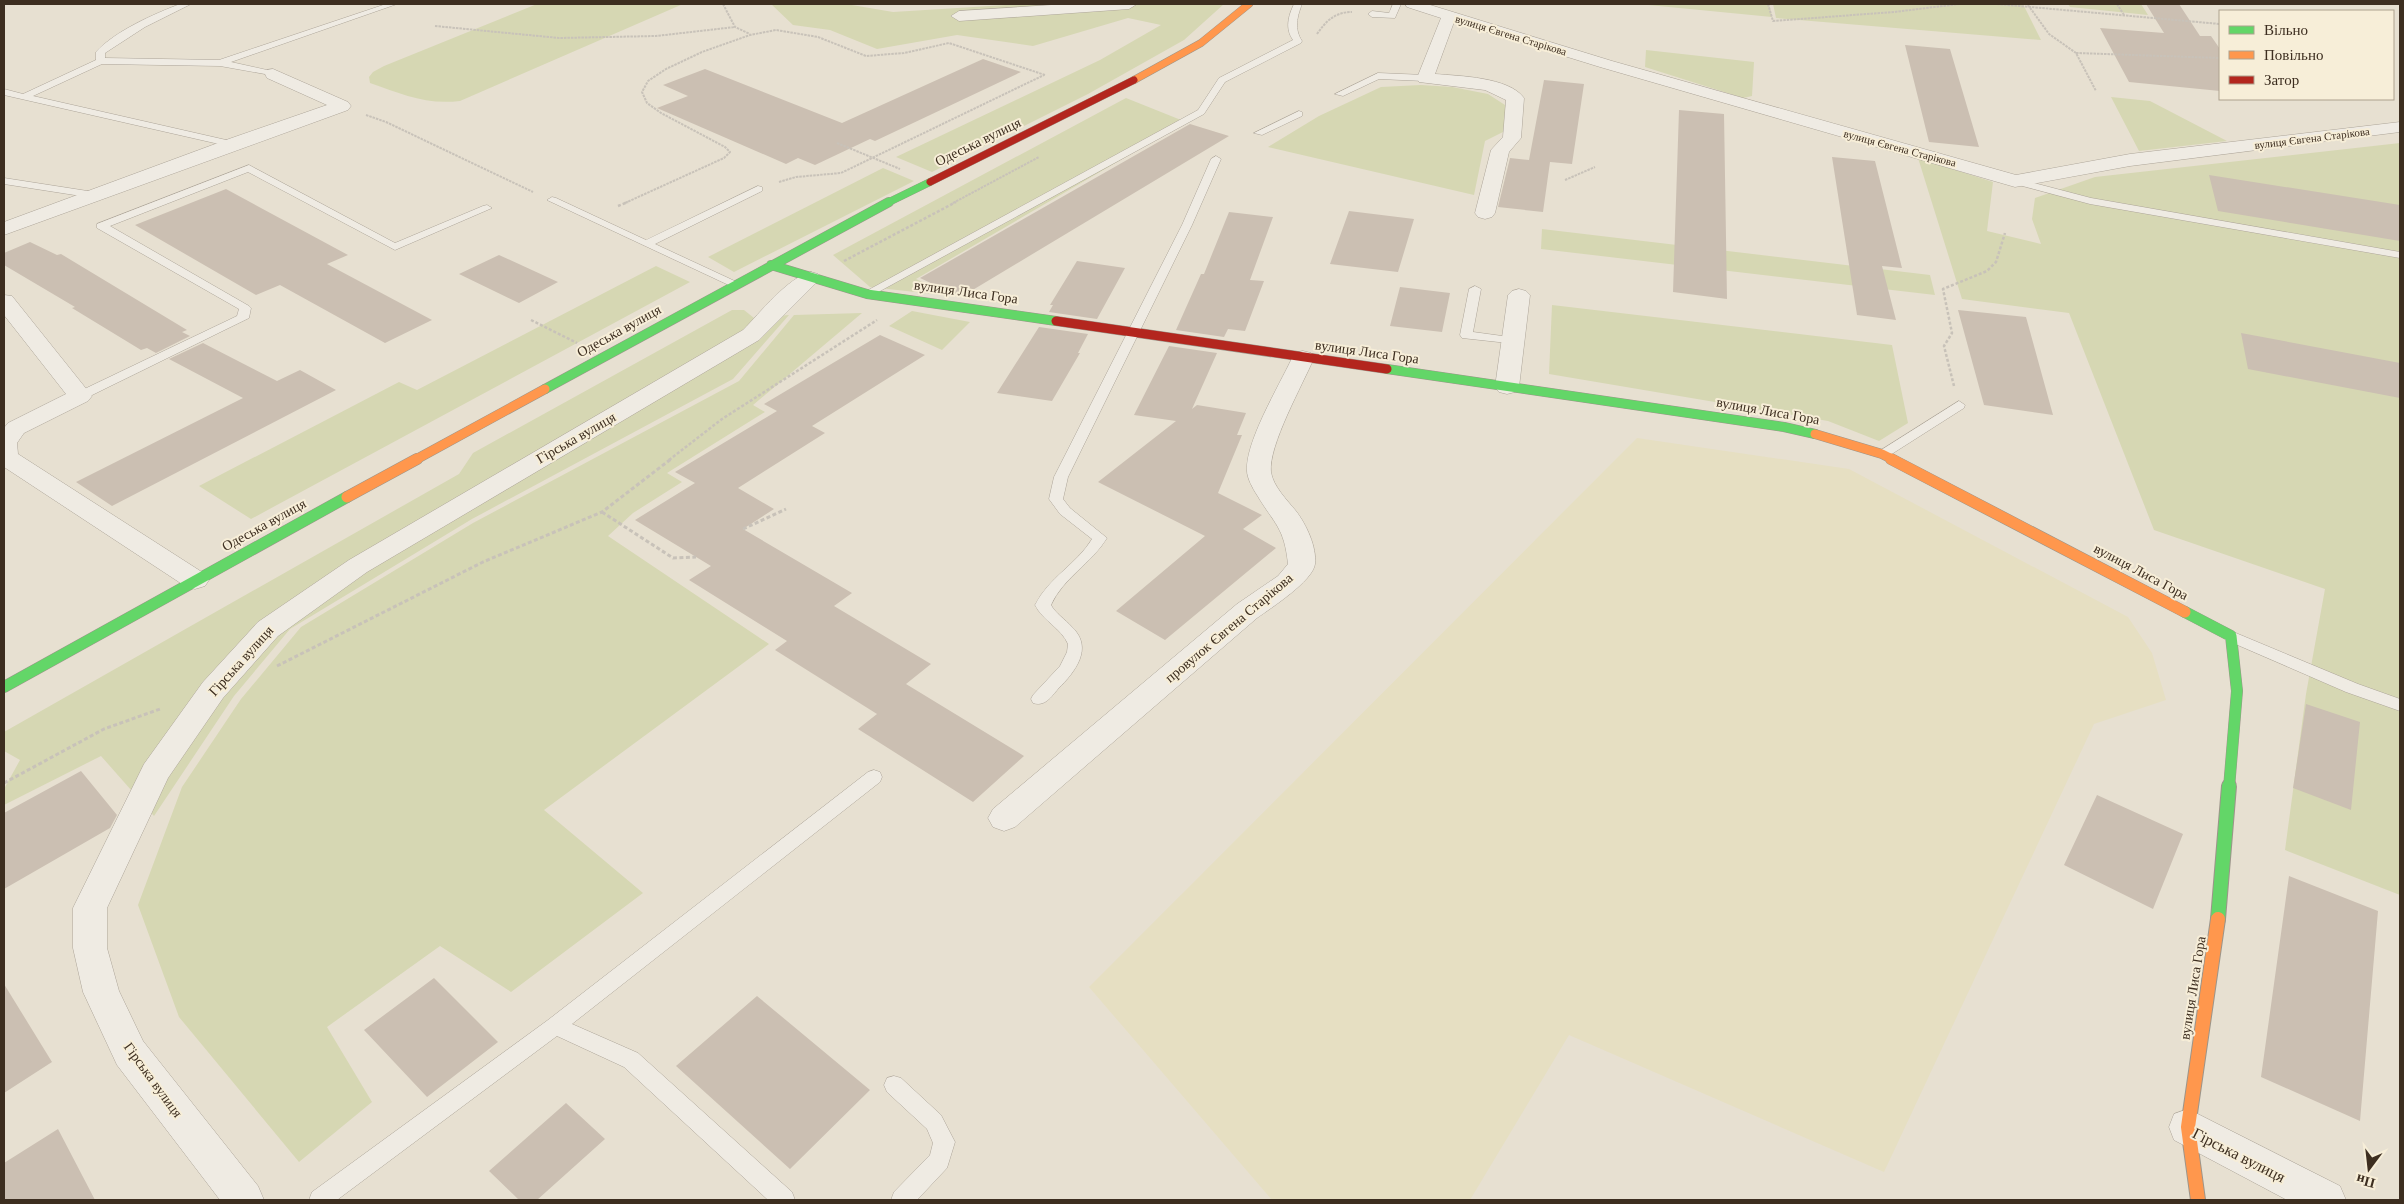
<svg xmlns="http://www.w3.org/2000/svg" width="2404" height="1204" viewBox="0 0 2404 1204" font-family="Georgia,serif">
  <rect width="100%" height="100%" fill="#e7e0d1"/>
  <!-- farmland -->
  <path fill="#e6dfc2" d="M1637,438L1849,469L2128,617L2152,653L2166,700L2094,724L1884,1172L1569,1035L1470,1200H1272L1089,987Z"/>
  <!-- green -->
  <path fill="#d6d7b3" d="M537,4H683L460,101C425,105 402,94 370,83L369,77L373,72L384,66Z
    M771,4H846L893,12L1020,4H1224L1184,40L1088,94L932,172L896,157L1100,60L1161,25L1128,18L1033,46L957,35L877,49L830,30L793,25Z
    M1638,4H1769L1772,17Z
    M1773,4H2023L2041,40L1776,18Z
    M2068,4H2141L2148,15L2070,7Z
    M1646,50L1754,62L1752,96L1743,98L1645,67Z
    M1421,85L1452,87L1488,94L1505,105V131L1485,141L1474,195L1268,147L1319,116L1381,87Z
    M2111,97L2150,101L2227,141L2139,151Z
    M1126,98L1186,122L916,279L951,296L870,287L833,255Z
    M2400,143V895L2285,850L2306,694L2325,589L2154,530L2069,313L1962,299L1918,158L1993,182L1987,231L2041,244L2032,219L2035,198L2095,177Z
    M883,168L914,181L734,272L708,257Z
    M1542,229L1930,275L1935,295L1541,249Z
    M656,266L690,282L251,519L199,486L399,382L417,390Z
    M1552,305L1892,345L1908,423L1879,441L1828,421L1549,374Z
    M732,310H744L754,318L789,315L733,379L472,519L290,629L234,696L154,816L101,756L4,805V789L20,760L4,751V732L459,474L473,453Z
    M912,311L970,322L942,350L889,326Z
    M862,313L753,405L765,412L667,473L682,482L633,513L608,536L769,644L544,810L643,893L511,992L440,946L327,1027L372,1102L299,1162L179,1017L138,905L182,787L241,699L301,627L473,523L739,381L794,315Z"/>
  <!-- building -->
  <path fill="#cbbfb2" d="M2146,4H2179L2200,36H2211L2220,49V91L2129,82L2100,28L2164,33Z
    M1905,45L1950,49L1979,147L1929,142Z
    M983,59L1021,72L875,141L870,139L815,165L798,158L786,164L657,108L688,96L663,85L705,69L842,123Z
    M1544,80L1584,84L1572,164L1550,162L1543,212L1498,207L1510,158L1529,160Z
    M1679,110L1724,114L1727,299L1673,292Z
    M1190,124L1229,136L961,297L920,278Z
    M1832,157L1875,161L1902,268L1882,266L1896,320L1857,315Z
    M2209,175L2400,205V241L2218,211Z
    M226,189L348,255L327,264L432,320L385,343L280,285L256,295L135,225Z
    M1349,211L1414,219L1398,272L1330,264Z
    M1229,212L1273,217L1250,280L1264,281L1245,331L1228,329L1224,337L1176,330L1201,274H1204Z
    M30,242L57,255L61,254L187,330L182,332L190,336L156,353L147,348L141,350L72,308L75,307L4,265V253Z
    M499,255L558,282L519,303L459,274Z
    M1077,261L1125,268L1097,319L1049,312L1053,305H1050Z
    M1400,287L1450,293L1442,332L1390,326Z
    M1958,310L2026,317L2053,415L1984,405Z
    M1039,327L1088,334L1078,353H1080L1052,401L997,393Z
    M2241,333L2400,363V398L2248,369Z
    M880,335L925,355L812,426L825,433L738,488L774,509L743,529L852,593L834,606L931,664L906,684L1024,756L973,802L858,729L877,714L775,650L787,641L689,580L711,566L635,520L695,483L675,472L777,411L764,404Z
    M203,343L277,381L300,370L336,390L112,506L76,482L243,398L169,359Z
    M1169,346L1217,353L1192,409L1197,405L1246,413L1237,435H1242L1218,493L1262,515L1243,529L1276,548L1165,640L1116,611L1205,536L1098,482L1176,421L1134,415Z
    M2306,704L2360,722L2351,810L2293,788Z
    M81,771L117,815L110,828L4,889V813Z
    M2097,795L2183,834L2153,909L2064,865Z
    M2289,876L2378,911L2360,1121L2261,1077Z
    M434,978L498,1042L427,1097L364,1030Z
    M4,984L52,1062L4,1093Z
    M757,996L870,1090L790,1169L676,1066Z
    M566,1103L605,1139L537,1200H519L489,1171Z
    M58,1129L95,1200H4V1163Z"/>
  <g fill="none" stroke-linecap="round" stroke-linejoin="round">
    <!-- lane casing -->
    <g stroke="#ada599" stroke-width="1">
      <path id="lane" d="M180,4H191L145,27L105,53V58L219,60L386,4H397L231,62L276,72V76L220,66L102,64L33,96L235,142V146L232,147L4,95V89L23,94L96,60V52C115,31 154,14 180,4Z
        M1294,4H1302C1297,17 1294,29 1302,41L1301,43L1225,82L1204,114L871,296L867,297L861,294L1198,110L1219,78L1293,40C1285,29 1288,16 1294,4Z
        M1393,4H1401L1395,18L1372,17L1368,14L1372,11L1389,13Z
        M1378,73L1425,75L1430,78L1425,81L1379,79L1343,96L1335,94Z
        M1299,111L1302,112V116L1262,135L1254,133Z
        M1216,156L1221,159L1192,225L1068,477L1063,499L1070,508L1107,538C1092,563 1063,578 1051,605C1056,614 1065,619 1072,627C1094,648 1075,672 1058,689C1051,697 1045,707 1033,703L1031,699L1033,695L1060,666L1067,652L1068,644C1061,628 1043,621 1035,605C1049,577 1077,564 1092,539L1060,514L1049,499L1054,477L1182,225L1211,159Z
        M249,165L395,243L483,206L487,205L492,208L395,250L248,172L110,226L249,306L251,308L249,318L84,399H76L74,396L76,393L237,316L239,309L97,228V224Z
        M4,178L94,192L99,195L94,198L4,184Z
        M2015,178L2091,198L2400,252V258L2090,204L2011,183V179Z
        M758,186L762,187V191L655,244L739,283V287L735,288L547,200L552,197L556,198L646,240Z
        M1475,286L1481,289L1473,332L1517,338L1519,341L1517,344L1462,338L1460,335L1469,289Z
        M1959,401L1965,405L1964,408L1887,457L1882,458L1875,454Z
        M2231,631L2358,684L2400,699V711L2346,692L2226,640L2223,636L2226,632Z
        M874,770L880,772L882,777L880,782L572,1024L638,1053L792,1192L795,1200H768L624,1067L557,1036L337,1200H309L312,1192L548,1020L868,772Z
        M894,1076L901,1078L941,1115L955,1142L947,1168L917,1200H891L894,1192L930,1155L933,1143L927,1129L887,1092L884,1085L887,1078Z"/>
    </g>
    <!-- street casing -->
    <g stroke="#ada599" stroke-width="1">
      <path id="street" d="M1067,4H1137L1129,9L959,21L951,16L959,11Z
        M1405,4H1427L1612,61L2016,175L2130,154L2400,122V132L2130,166L2015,187L1600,67L1454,22L1435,74C1459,76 1509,77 1524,98L1521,138L1509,152L1495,213L1492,217L1485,219L1478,217L1475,213L1491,150L1503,137L1506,100L1485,90L1419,82L1417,78L1441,18L1407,7Z
        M273,69L348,102L351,106L348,110L4,235V222L226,140L327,105L267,78L265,74L267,70Z
        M811,272L818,274L821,278L759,340L367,572L278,636L223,698L168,778L107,908V948L119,991L143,1041L258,1186L264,1200H220L117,1065L83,992L73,948V908L144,764L203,682L258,622L349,560L743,330C760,313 788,277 811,272Z
        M1519,289L1526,291L1530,295L1519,387L1515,392L1507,394L1499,392L1495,387L1508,295L1512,291Z
        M4,295L12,296L92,396L88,401L24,433L17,443L18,454L205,574L209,580L205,586L195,589L185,586L4,467V428L8,423L66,394L4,315Z
        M1303,351L1311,353L1314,358C1303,384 1268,446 1271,472C1273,486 1287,500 1296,511C1306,524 1317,547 1315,564C1313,581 1271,608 1257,618L1015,827L1004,831L993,827L988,818L993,809L1237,604L1278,576L1288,564C1284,527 1275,525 1257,495C1253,489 1247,478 1247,471C1245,442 1279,386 1292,358L1295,353Z
        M2188,1109L2340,1186L2346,1200H2287L2174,1140L2169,1127L2174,1114Z"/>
    </g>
    <!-- fast-far3 casing -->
    <g stroke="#9c958a" stroke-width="8">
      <path id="fast-far3" d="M887,203L930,182"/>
    </g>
    <!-- fast-far2 casing -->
    <g stroke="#9c958a" stroke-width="10">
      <path id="fast-far2" d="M771,265L867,294L1056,321
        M1387,369L1784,427L1815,434
        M545,389L889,202"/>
    </g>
    <!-- fast-far1 casing -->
    <g stroke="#9c958a" stroke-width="12">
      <path id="fast-far1" d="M2185,612L2231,636L2237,691L2229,788
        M4,687L347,497"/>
    </g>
    <!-- fast casing -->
    <g stroke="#9c958a" stroke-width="16">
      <path id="fast" d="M2218,919L2229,786"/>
    </g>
    <!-- slow-far3 casing -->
    <g stroke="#9c958a" stroke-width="8">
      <path id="slow-far3" d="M1134,80L1201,43L1249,4"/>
    </g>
    <!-- slow-far2 casing -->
    <g stroke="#9c958a" stroke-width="10">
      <path id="slow-far2" d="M1815,434L1882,454L1894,460
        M415,460L545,389"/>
    </g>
    <!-- slow-far1 casing -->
    <g stroke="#9c958a" stroke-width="12">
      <path id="slow-far1" d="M1891,459L2185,612
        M347,497L417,459"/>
    </g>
    <!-- slow casing -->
    <g stroke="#9c958a" stroke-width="16">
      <path id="slow" d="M2198,1200L2188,1127L2218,919"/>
    </g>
    <!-- jam-far1 casing -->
    <g stroke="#9c958a" stroke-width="8">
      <path id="jam-far1" d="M930,182L1134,80"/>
    </g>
    <!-- jam casing -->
    <g stroke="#9c958a" stroke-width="10">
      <path id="jam" d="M1056,321L1387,369"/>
    </g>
    <!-- path-far2 -->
    <path stroke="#c8c2b9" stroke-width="2" stroke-dasharray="2.5 1" stroke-linecap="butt" d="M723,4L735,27L750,34
      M1768,4L1773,21L1894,12L1959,4
      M1997,4L2220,24
      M2117,4L2124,15
      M2028,5L2049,34L2076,53L2096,91
      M435,26L559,38L656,36L735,27
      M1317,34C1326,21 1335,12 1352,12
      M2076,53L2220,58
      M366,115L386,122L533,192
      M837,143L900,169
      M1565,180L1595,167
      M779,182L796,177L841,173L1044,75
      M625,203L724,158L730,152L725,147L661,113L647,103L642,92L648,81L666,69L702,52L750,35L776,30L818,37L866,56L904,53L949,43L1045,75
      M953,203L1039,157"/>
    <!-- path-far1 -->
    <path stroke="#c8c2b9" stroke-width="2.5" stroke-dasharray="3 2" stroke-linecap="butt" d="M618,206L628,202
      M844,261L956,202
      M531,320L577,343
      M1954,386L1944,346L1952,333L1943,289L1987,271L1996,262L2005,233
      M669,460L722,419L877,320"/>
    <!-- path -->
    <path stroke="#c8c2b9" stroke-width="3" stroke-dasharray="4 2.5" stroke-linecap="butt" d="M602,512L673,558L696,557
      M743,529L786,509
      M277,666L483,562L602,512L671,459
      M4,783L104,729L160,709"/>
    <!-- lane -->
    <use href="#lane" fill="#efebe3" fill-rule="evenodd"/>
    <!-- street -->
    <use href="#street" fill="#efebe3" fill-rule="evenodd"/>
    <!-- fast-far3 -->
    <use href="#fast-far3" stroke="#63d668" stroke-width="7"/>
    <!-- fast-far2 -->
    <use href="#fast-far2" stroke="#63d668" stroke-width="9"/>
    <!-- fast-far1 -->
    <use href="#fast-far1" stroke="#63d668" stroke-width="11"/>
    <!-- fast -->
    <use href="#fast" stroke="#63d668" stroke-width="14"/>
    <!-- slow-far3 -->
    <use href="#slow-far3" stroke="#ff974d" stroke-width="7"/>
    <!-- slow-far2 -->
    <use href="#slow-far2" stroke="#ff974d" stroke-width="9"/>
    <!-- slow-far1 -->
    <use href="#slow-far1" stroke="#ff974d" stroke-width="11"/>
    <!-- slow -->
    <use href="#slow" stroke="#ff974d" stroke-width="14"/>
    <!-- jam-far1 -->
    <use href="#jam-far1" stroke="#b3261e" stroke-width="7"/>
    <!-- jam -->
    <use href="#jam" stroke="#b3261e" stroke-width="9"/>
  </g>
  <g text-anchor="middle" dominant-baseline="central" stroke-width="4" stroke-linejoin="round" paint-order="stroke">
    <!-- far-street labels -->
    <g font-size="11" fill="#3d2e20" stroke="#f7eed8">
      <text transform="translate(1511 35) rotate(17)">вулиця Євгена Старікова</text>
      <text transform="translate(2312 138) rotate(-7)">вулиця Євгена Старікова</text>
      <text transform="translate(1900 148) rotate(15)">вулиця Євгена Старікова</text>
    </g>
    <!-- street labels -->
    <g font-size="14" fill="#3d2e20" stroke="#f7eed8">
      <text transform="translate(978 142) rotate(-26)">Одеська вулиця</text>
      <text transform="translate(966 292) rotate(8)">вулиця Лиса Гора</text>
      <text transform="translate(619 331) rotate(-29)">Одеська вулиця</text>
      <text transform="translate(1367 352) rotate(8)">вулиця Лиса Гора</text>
      <text transform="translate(1768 411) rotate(10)">вулиця Лиса Гора</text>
      <text transform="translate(576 438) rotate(-30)">Гірська вулиця</text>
      <text transform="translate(264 525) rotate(-29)">Одеська вулиця</text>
      <text transform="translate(2141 572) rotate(28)">вулиця Лиса Гора</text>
      <text transform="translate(1229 628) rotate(-40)">провулок Євгена Старікова</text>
      <text transform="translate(241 661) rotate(-48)">Гірська вулиця</text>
      <text transform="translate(2193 988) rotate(-81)">вулиця Лиса Гора</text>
      <text transform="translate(153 1080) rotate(54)">Гірська вулиця</text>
    </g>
    <!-- near-street labels -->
    <g font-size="16" fill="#3d2e20" stroke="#f7eed8">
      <text transform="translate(2239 1155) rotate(27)">Гірська вулиця</text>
    </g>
  </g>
  <!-- border -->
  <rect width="2404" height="1204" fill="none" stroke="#3d2e20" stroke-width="10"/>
  <!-- legend -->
  <rect x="2219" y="10" width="175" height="90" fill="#f7eed8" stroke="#ada18e"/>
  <rect x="2229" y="26" width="25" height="8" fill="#63d668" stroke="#ada18e"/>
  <text x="2264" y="35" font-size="15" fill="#3d2e20">Вільно</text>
  <rect x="2229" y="51" width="25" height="8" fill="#ff974d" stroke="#ada18e"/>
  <text x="2264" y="60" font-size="15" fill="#3d2e20">Повільно</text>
  <rect x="2229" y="76" width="25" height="8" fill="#b3261e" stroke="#ada18e"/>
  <text x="2264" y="85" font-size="15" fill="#3d2e20">Затор</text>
  <!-- north arrow -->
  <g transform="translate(2369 1169) rotate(195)" stroke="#f7eed8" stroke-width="4" paint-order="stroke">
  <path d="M0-4L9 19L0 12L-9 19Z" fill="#3d2e20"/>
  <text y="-8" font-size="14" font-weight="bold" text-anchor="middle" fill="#3d2e20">Пн</text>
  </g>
</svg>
